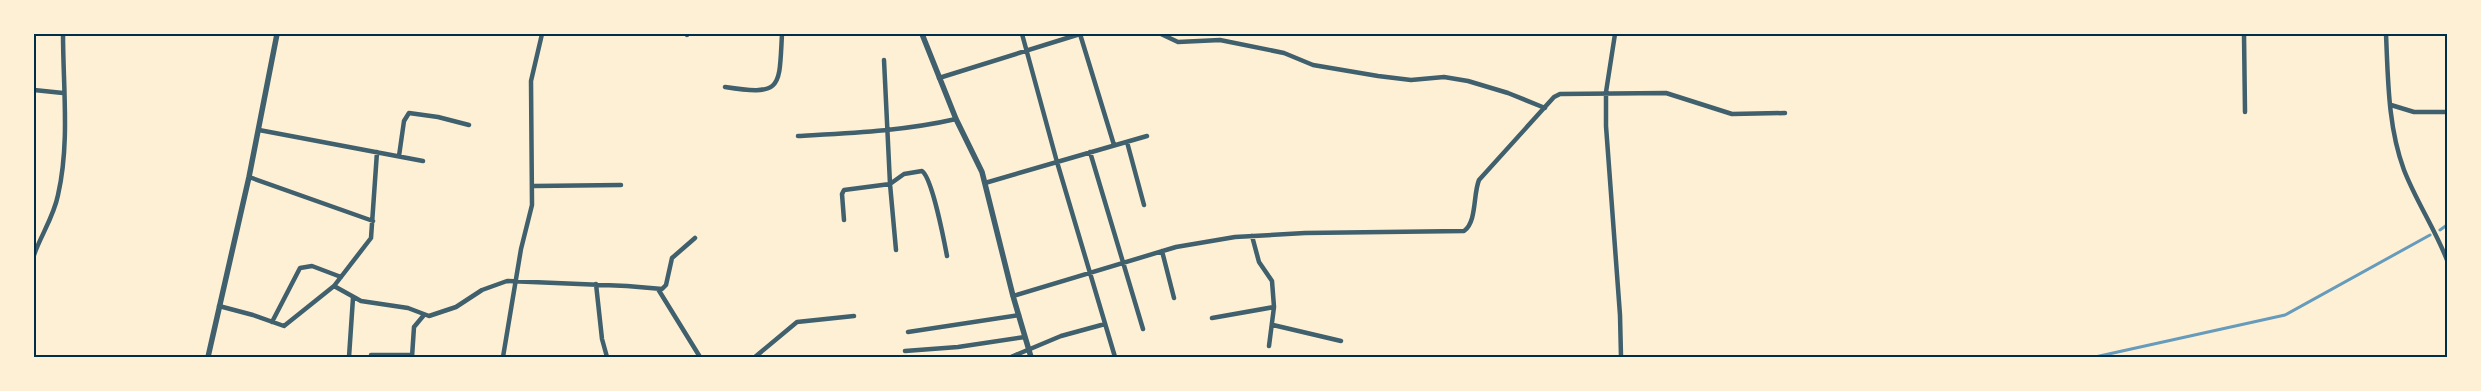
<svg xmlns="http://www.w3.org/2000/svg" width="2481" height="391" viewBox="0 0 2481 391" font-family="Figtree,sans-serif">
  <rect width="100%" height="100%" fill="#fdf0d5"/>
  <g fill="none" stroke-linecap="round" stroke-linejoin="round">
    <!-- stream -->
    <path stroke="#669bbc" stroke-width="3" d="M2440,230L2447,225
      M2095,357L2285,315L2430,235"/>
    <!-- minor -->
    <path stroke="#3f606c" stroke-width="4.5" d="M1161,34L1178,42L1220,40L1284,53L1313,65L1378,76L1411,80L1444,77L1468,81L1508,93L1545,108
      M1615,34L1606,92V126L1620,315L1621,357
      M2244,34L2245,112
      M2386,34C2388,79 2388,127 2404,170C2416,201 2435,229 2447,260
      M687,35V34
      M884,60L890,184L896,250
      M939,78L1080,34L1114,145
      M725,87C783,96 779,88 782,34
      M34,90L63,93
      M2391,105L2414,112H2447
      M259,130L423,161
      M798,136C851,133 904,131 956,119
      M1127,142L1144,205
      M1090,152L1143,329
      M399,156L404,121L409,113L438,117L469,125
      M249,177L373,221
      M985,183L1057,162L1022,34
      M534,186L621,185
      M844,220L842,194L844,190L890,184L904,174L922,171C932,178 944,240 947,256
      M1252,236L1259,262L1272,281L1274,307L1269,346
      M1162,251L1174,298
      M34,255C41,235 54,216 58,195C70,143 63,87 63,34
      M596,284L602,339L607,357
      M334,286L361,301L408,308L429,316L456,307L482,290L507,281L627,286L662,289L666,285L672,258L695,238
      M658,289L700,357
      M1013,296L1176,247L1235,237L1305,233L1464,231C1477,222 1473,194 1479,180L1554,97L1560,94L1666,93L1732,114L1785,113
      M219,306L253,315L284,326L334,286L371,238L377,152
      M1212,318L1274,307
      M272,322L300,268L312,266L341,277
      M1273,325L1341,341
      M908,332L1019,315
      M905,351L958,347L1025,337
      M371,355H412
      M349,357L353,298
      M412,357L414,327L424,315
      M503,357L521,249L532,205L531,81L542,34
      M755,357L797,322L854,316
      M1011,357L1061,336L1105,324
      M1115,357L1057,162L1147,136"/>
    <!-- tertiary -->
    <path stroke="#3f606c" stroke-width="5.5" d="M922,34L956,119L982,172L1013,296L1031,357
      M208,357L249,177L277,34"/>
  </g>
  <!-- border -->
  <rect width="2481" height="391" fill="none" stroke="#fdf0d5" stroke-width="70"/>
  <rect x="35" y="35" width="2411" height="321" fill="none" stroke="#003049" stroke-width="2"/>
</svg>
